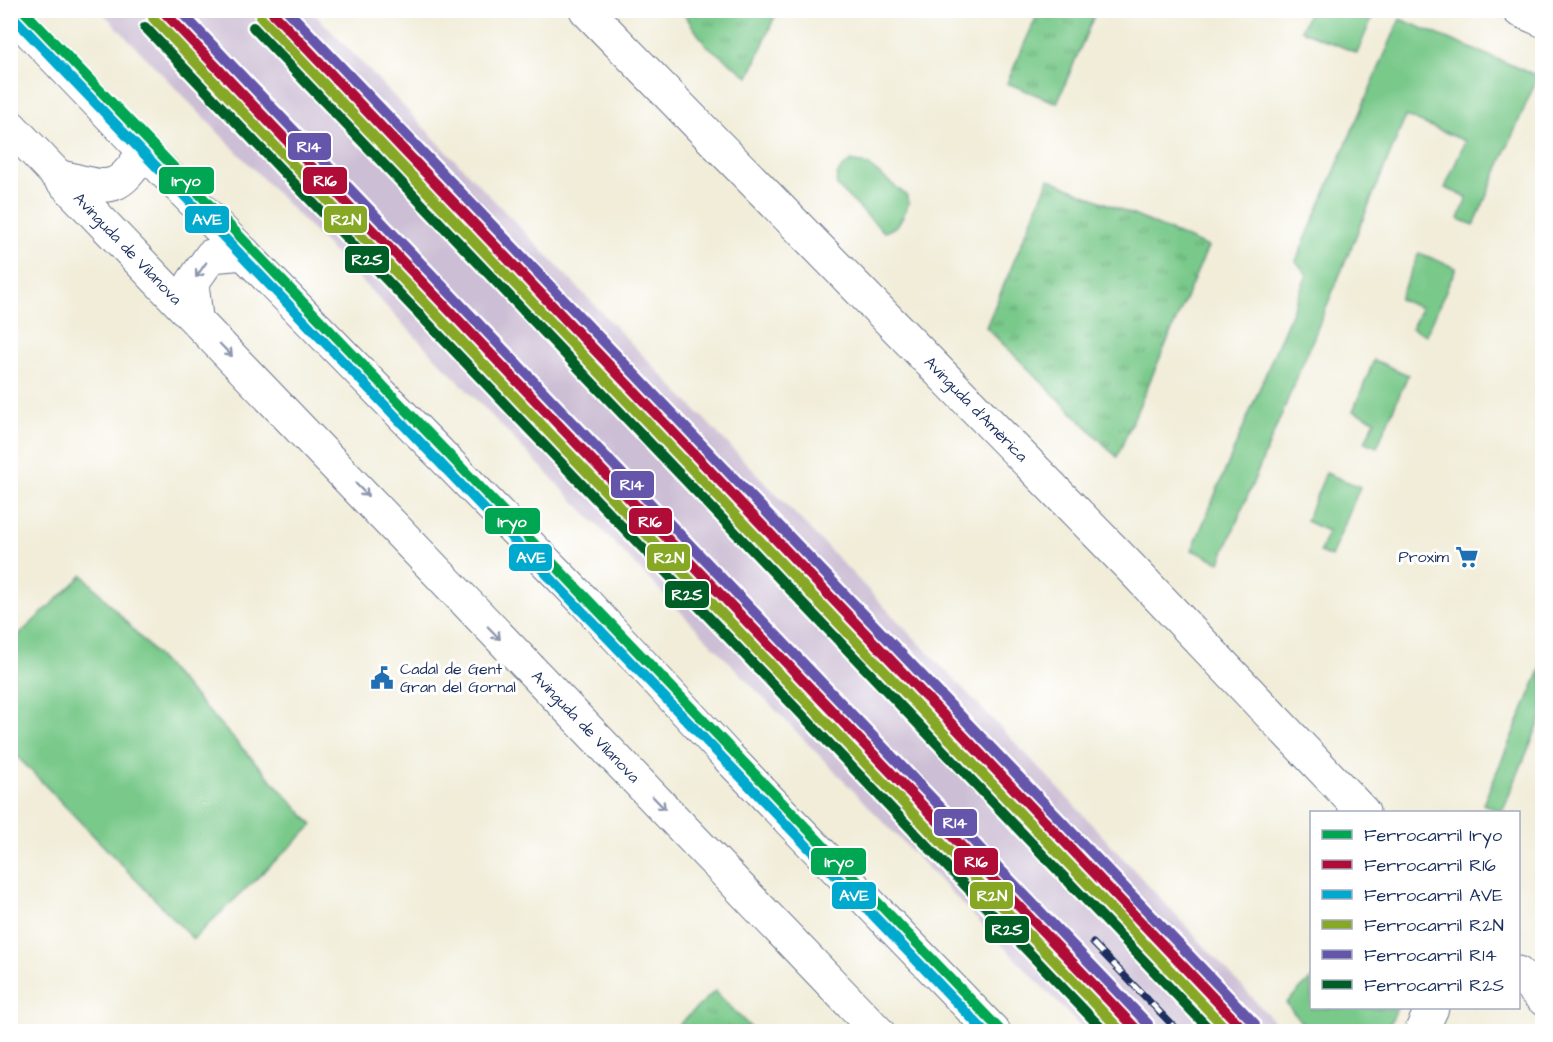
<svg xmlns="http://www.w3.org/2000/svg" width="1553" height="1042" viewBox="0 0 1553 1042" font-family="'Architects Daughter',sans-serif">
  <defs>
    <pattern id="park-tufts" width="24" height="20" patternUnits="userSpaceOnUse" patternTransform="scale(1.5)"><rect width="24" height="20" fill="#79c98a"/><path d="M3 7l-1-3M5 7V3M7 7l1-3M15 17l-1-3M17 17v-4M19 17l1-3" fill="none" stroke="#62a474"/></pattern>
  </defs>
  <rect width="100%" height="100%" fill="#fff"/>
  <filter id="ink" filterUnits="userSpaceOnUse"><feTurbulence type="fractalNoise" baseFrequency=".0167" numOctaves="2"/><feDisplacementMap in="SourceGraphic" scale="12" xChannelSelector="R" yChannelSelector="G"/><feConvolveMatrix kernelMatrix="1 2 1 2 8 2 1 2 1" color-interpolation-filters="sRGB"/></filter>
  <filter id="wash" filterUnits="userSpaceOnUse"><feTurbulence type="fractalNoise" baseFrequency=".008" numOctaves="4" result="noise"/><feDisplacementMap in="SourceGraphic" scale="24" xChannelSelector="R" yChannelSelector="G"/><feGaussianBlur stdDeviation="1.35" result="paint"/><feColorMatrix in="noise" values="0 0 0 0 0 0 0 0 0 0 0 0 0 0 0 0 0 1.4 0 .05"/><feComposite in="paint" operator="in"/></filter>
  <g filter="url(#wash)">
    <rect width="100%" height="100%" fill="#f1edd9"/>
    <!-- railway -->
    <path fill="#ccbed4" d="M101,11H312L1049,778L1283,1031H1085Z"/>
    <!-- green -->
    <path fill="#79c98a" stroke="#4a7c74" stroke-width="1.5" d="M1310,10H1375V11L1357,53L1301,30Z
      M1400,19L1538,76L1474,225L1459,219L1467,197L1445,188L1465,141L1406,116L1220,562L1192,550L1307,275L1296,261Z
      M851,161L868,165L906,195L909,202C903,216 900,228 884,232L837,186C834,174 841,168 851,161Z
      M1419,253L1456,268L1426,335L1412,328L1421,308L1399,299Z
      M1374,360L1408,375L1377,447L1365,442L1375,420L1353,411Z
      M1326,473L1360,487L1331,557L1320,552L1328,531L1306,521Z
      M83,575L313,825L193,939L11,750V642Z
      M1542,666V716L1502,812L1483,804Z
      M1311,979L1312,1008H1397L1387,1031H1308L1286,1003Z"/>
    <!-- park -->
    <path fill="url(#park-tufts)" stroke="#4a7c74" stroke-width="1.5" d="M682,11H777L749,77L705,44Z
      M1039,11H1096L1057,103L1007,83Z
      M1049,179L1208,247L1117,457L986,327Z
      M715,991L754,1031H672Z"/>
  </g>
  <g filter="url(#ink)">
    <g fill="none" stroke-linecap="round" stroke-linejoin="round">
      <!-- street casing -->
      <g stroke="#667289" stroke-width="35">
        <g id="street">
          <path id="s1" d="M586,10L1129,566L1363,812"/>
          <path d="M1519,10L1542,20"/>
          <path d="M10,11L144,151L584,601L728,757L994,1032"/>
          <path id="s2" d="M10,126L878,1032"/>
          <path d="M60,177C108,187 115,197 144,151"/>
          <path d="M196,318L192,283L211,256L244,253"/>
          <path d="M1518,973L1542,998"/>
          <path d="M1421,1032L1432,1008"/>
        </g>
      </g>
      <!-- street -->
      <use href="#street" stroke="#fff" stroke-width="33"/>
      <!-- rail casing -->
      <g stroke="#1b2f5e" stroke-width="7">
        <path id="rail" d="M1093,943L1179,1032"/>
      </g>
      <!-- rail -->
      <use href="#rail" stroke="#fff" stroke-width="4.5" stroke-dasharray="14" stroke-linecap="butt"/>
      <!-- rail-1 casing -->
      <g stroke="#fff" stroke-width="15">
        <path id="rail-1" d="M23,10L1002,1032"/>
      </g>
      <!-- rail-2 casing -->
      <g stroke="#fff" stroke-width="15">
        <path id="rail-2" d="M162,10L1139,1032
          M270,10L1246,1032"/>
      </g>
      <!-- rail-3 casing -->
      <g stroke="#fff" stroke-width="15">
        <path id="rail-3" d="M14,18L985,1032"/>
      </g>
      <!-- rail-4 casing -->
      <g stroke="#fff" stroke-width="15">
        <path id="rail-4" d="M153,18L1122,1032
          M261,18L1229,1032"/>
      </g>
      <!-- rail-5 casing -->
      <g stroke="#fff" stroke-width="15">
        <path id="rail-5" d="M179,10L1148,1024
          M287,10L1255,1024"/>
      </g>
      <!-- rail-6 casing -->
      <g stroke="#fff" stroke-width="15">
        <path id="rail-6" d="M145,27L1105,1032
          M253,27L1212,1032"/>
      </g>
      <!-- rail-1 -->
      <use href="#rail-1" stroke="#00a651" stroke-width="10"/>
      <!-- rail-2 -->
      <use href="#rail-2" stroke="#af0d38" stroke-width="10"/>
      <!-- rail-3 -->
      <use href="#rail-3" stroke="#00a9ce" stroke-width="10"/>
      <!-- rail-4 -->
      <use href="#rail-4" stroke="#87a825" stroke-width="10"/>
      <!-- rail-5 -->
      <use href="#rail-5" stroke="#6556ac" stroke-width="10"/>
      <!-- rail-6 -->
      <use href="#rail-6" stroke="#005f27" stroke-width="10"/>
    </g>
    <!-- one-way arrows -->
    <defs><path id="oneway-shaft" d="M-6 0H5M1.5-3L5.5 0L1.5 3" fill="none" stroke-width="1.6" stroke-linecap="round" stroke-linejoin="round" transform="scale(1.5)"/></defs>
    <g stroke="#8d97ae">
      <use href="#oneway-shaft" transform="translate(201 270) rotate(125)"/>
      <use href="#oneway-shaft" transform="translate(226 350) rotate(46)"/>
      <use href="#oneway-shaft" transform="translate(362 490) rotate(46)"/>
      <use href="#oneway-shaft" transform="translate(494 633) rotate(46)"/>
      <use href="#oneway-shaft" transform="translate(659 803) rotate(46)"/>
    </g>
  </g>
  <!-- icons -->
  <defs>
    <g id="supermarket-bare" transform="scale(1.8)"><path d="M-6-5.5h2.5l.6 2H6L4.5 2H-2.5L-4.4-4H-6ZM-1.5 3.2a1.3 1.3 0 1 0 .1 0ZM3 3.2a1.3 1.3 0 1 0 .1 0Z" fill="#1f6fb2" stroke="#fff" stroke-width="2.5" paint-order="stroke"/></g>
    <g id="civic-bare" transform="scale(1.8)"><path d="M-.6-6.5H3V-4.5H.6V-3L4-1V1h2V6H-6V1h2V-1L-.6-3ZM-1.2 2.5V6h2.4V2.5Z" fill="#1f6fb2" stroke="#fff" stroke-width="2.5" paint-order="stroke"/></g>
  </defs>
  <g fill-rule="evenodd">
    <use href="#supermarket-bare" x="1467" y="557"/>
    <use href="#civic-bare" x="382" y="678"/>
  </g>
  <g text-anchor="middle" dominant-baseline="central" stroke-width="6" stroke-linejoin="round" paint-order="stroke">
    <!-- street labels -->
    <g font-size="16" fill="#1b2f5e" stroke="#fff">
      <text stroke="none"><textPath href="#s2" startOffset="170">Avinguda de Vilanova</textPath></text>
      <text stroke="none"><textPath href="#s1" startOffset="558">Avinguda d'Amèrica</textPath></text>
      <text stroke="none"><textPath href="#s2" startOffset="832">Avinguda de Vilanova</textPath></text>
    </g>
    <!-- poi labels -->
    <g font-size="16" fill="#1b2f5e" stroke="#fff" text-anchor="end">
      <text x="1449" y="557">Proxim</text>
      <text x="400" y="669" text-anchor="start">Cadal de Gent<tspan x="400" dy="18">Gran del Gornal</tspan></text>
    </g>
  </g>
  <g stroke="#fff" stroke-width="2">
    <rect x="287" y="132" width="45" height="29" rx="6" fill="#6556ac"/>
    <rect x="158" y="166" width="57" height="29" rx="6" fill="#00a651"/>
    <rect x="302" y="166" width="46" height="29" rx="6" fill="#af0d38"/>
    <rect x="184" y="205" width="46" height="29" rx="6" fill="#00a9ce"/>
    <rect x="323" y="205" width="45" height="29" rx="6" fill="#87a825"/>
    <rect x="344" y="245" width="46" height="29" rx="6" fill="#005f27"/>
    <rect x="610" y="470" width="45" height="29" rx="6" fill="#6556ac"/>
    <rect x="484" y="507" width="57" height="28" rx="6" fill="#00a651"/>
    <rect x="628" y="507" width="45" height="28" rx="6" fill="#af0d38"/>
    <rect x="508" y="543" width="45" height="29" rx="6" fill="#00a9ce"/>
    <rect x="646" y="543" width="45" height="29" rx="6" fill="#87a825"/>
    <rect x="664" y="580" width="46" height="29" rx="6" fill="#005f27"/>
    <rect x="933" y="808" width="45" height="29" rx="6" fill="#6556ac"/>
    <rect x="953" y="847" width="46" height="29" rx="6" fill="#af0d38"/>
    <rect x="810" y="847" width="57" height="29" rx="6" fill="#00a651"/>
    <rect x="831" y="881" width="46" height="29" rx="6" fill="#00a9ce"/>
    <rect x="969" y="881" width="45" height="29" rx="6" fill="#87a825"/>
    <rect x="984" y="915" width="46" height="29" rx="6" fill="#005f27"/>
  </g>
  <g font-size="16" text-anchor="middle" font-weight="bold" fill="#fff">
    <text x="309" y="152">R14</text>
    <text x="186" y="186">Iryo</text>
    <text x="325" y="186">R16</text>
    <text x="207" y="225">AVE</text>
    <text x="346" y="225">R2N</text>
    <text x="367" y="265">R2S</text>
    <text x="632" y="490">R14</text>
    <text x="512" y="527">Iryo</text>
    <text x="650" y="527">R16</text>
    <text x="531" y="563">AVE</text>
    <text x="669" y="563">R2N</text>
    <text x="687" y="600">R2S</text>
    <text x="955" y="828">R14</text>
    <text x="976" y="867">R16</text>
    <text x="839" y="867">Iryo</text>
    <text x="854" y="901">AVE</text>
    <text x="992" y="901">R2N</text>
    <text x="1007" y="935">R2S</text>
  </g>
  <!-- margin -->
  <rect width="1553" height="1042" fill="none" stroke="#fff" stroke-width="36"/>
  <!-- legend -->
  <rect x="1310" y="811" width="210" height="198" fill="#ffffff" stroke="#a4acbf" stroke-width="1.5"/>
  <rect x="1322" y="830" width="30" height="9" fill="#00a651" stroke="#a4acbf" stroke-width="1.5"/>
  <text x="1364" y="841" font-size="18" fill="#1b2f5e">Ferrocarril Iryo</text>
  <rect x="1322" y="860" width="30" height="9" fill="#af0d38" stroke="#a4acbf" stroke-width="1.5"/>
  <text x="1364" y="871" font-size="18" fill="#1b2f5e">Ferrocarril R16</text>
  <rect x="1322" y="890" width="30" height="9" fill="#00a9ce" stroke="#a4acbf" stroke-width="1.5"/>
  <text x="1364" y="901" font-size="18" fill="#1b2f5e">Ferrocarril AVE</text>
  <rect x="1322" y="920" width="30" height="9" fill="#87a825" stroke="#a4acbf" stroke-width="1.5"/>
  <text x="1364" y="931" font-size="18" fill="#1b2f5e">Ferrocarril R2N</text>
  <rect x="1322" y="950" width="30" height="9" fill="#6556ac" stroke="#a4acbf" stroke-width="1.5"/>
  <text x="1364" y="961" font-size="18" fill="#1b2f5e">Ferrocarril R14</text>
  <rect x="1322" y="980" width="30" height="9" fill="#005f27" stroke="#a4acbf" stroke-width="1.5"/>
  <text x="1364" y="991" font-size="18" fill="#1b2f5e">Ferrocarril R2S</text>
</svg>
